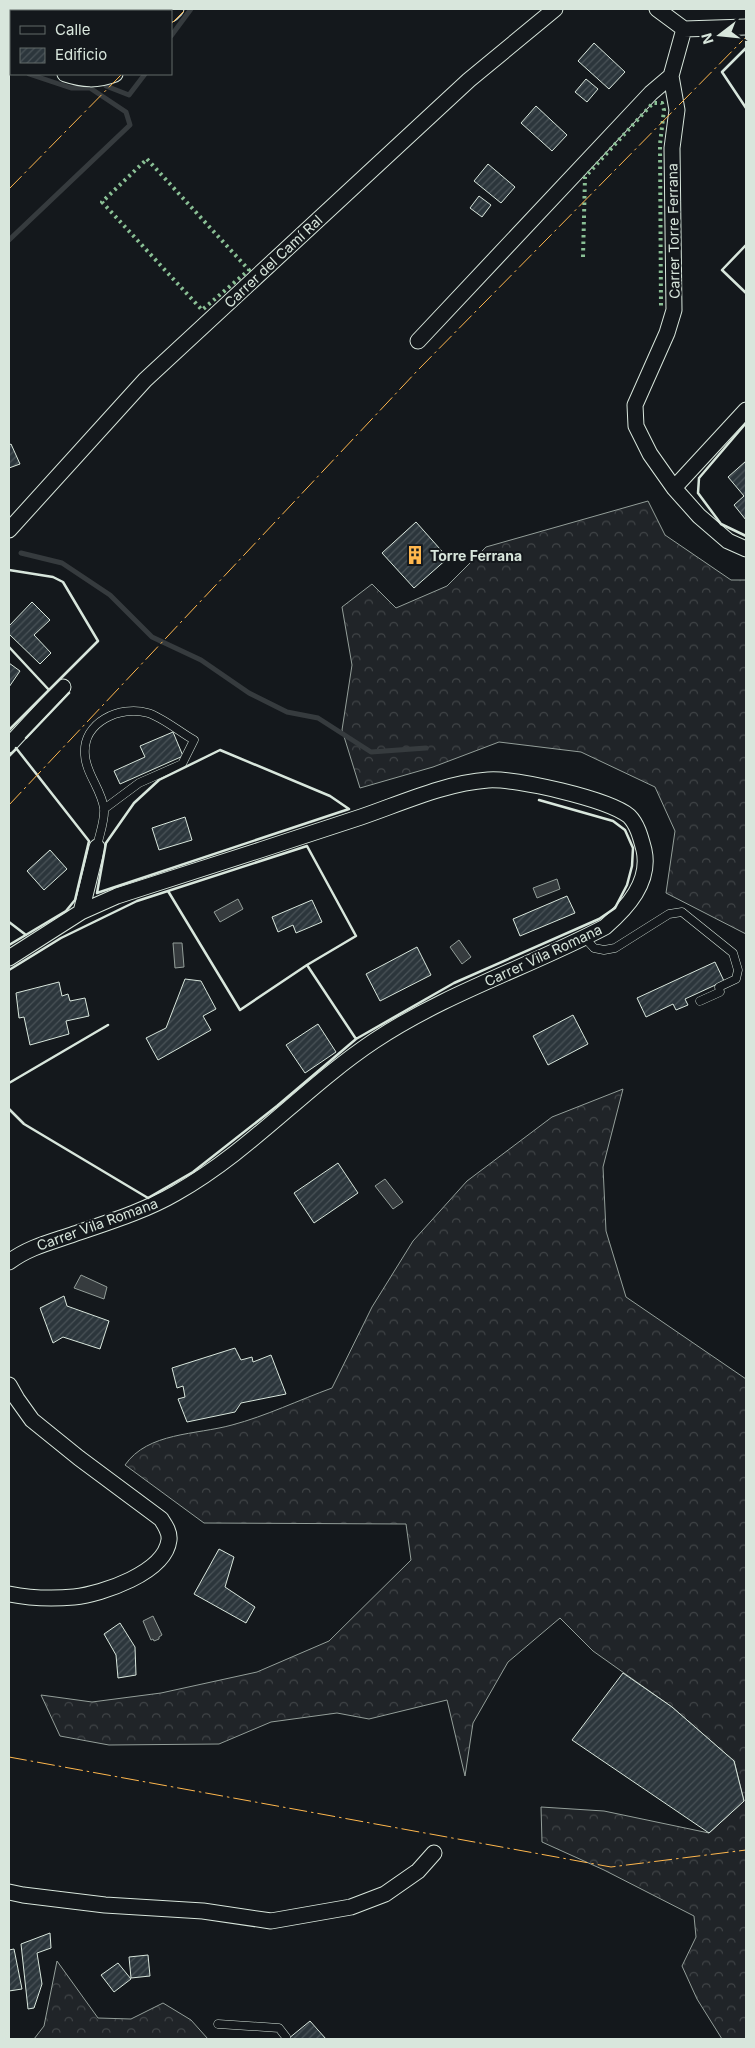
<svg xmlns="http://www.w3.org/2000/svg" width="755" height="2048" viewBox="0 0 755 2048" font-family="Inter,sans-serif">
  <defs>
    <pattern id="forest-crowns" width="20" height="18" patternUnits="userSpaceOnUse" patternTransform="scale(1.25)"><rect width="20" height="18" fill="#202428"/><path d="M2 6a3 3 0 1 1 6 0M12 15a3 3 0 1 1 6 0" fill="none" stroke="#404447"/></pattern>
    <pattern id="building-hatch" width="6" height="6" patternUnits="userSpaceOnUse" patternTransform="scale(1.25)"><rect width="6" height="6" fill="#2c363c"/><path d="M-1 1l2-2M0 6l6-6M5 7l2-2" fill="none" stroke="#4a5358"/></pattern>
  </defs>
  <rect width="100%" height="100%" fill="#14181c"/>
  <!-- forest -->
  <path fill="url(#forest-crowns)" stroke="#939e99" d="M648,501L665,535L731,580H746V934L666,893L675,831L655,787L581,752L499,742L433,767L360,788L342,730L352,665L342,607L372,584L396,608L447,586L486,547Z
    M623,1089L603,1167L606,1231L626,1297L746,1379V2039H722L697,1999L682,1966L696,1937L694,1916L604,1870L542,1842L541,1807L604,1811L709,1833L744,1801L734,1761L672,1707L593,1651L560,1618L508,1662L473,1723L465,1776L447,1700L369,1719L337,1713L271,1722L219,1744L109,1745L60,1736L41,1695L92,1702L161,1693L257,1672L329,1641L411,1560L406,1524L204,1523L125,1465C148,1432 196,1435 232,1425C266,1416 299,1400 332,1388L372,1307L413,1241L467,1181L552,1117Z
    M57,1961L98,2018L131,2019L163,2003L191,2020L208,2039H34L44,2026Z"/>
  <!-- water -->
  <path fill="#363b3e" stroke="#939e99" d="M557,879L560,889L537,898L533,888Z
    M238,899L243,909L220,922L214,912Z
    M459,940L471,957L462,964L450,947Z
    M173,943H182L184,967L175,968Z
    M385,1179L403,1202L393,1209L375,1186Z
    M81,1275L107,1287L104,1299L74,1288Z
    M153,1616L162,1635L159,1637V1639L154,1641L153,1639L151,1640L143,1621Z"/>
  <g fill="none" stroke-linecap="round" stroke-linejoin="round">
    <!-- stream -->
    <path stroke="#363b3e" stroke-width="5" d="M171,36L191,9
      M9,65L11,66
      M106,86L129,95L145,74
      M9,240L130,125L126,112L90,88H71L29,74
      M21,553L62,563L110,595L152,637L201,660L249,693L287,712L318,718L371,752L426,748"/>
  </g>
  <!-- building -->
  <path fill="url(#building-hatch)" stroke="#d8e6dc" d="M594,43L625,72L609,89L578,61Z
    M586,79L598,89L587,102L575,92Z
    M536,106L567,135L552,151L521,123Z
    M488,164L515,187L501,203L474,181Z
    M479,196L491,205L482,217L470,208Z
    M11,444L20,464L9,468V445Z
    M746,461V520L734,505L744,496L728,477Z
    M416,522L448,558L414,588L382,553Z
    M32,602L50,620L34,635L51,653L40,664L9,634V626Z
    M9,663L20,671L9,687Z
    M173,732L183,756L120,784L114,771L145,757L140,746Z
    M185,817L192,840L159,850L152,828Z
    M50,850L67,869L44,890L27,871Z
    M567,896L575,913L520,936L513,919Z
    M312,900L322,922L296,933L293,925L278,932L272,917Z
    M417,947L431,975L380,1001L366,974Z
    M715,962L724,981L685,999L688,1005L676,1010L673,1004L646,1017L637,998Z
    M185,979L201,981L216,1009L203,1016L211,1030L158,1060L146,1038L166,1028Z
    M59,982L62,996L68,994L70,1001L85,998L89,1016L66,1021L69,1034L30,1045L24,1017L19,1018L16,993Z
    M573,1015L588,1044L548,1065L533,1036Z
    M318,1024L336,1052L305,1073L286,1045Z
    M338,1163L358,1193L314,1223L294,1193Z
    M64,1296L67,1306L109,1321L100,1349L63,1337L53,1343L40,1308Z
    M235,1348L241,1360L252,1357L253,1362L271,1355L286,1394L241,1403L235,1412L187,1422L178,1399L185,1397L183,1386L177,1388L172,1368Z
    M219,1549L234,1557L225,1587L255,1607L246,1623L194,1594Z
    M120,1623L135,1647L136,1675L118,1678L116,1655L104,1634Z
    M623,1673L672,1707L734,1761L744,1801L709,1833L572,1740Z
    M50,1933L51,1948L37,1953L42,1984L34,2008L28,2009L21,1944Z
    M14,1949L22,1989L9,1991V1950Z
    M148,1955L150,1976L131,1978L129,1957Z
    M118,1963L131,1979L114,1992L101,1975Z
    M310,2021L326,2039H288Z"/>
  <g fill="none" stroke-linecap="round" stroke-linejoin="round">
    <!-- lane casing -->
    <g stroke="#d8e6dc" stroke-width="9">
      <path id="lane" d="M97,847C99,835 105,821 104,809C102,790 86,774 85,755C82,722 120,705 148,713C162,717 181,733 194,740L182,764L139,783L104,809
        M584,937L594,948L604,950L615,948L669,914L682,912L733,953L738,970L736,979L719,987L720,992L700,1001
        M218,2024L279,2028L286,2037"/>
    </g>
    <!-- street casing -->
    <g stroke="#d8e6dc" stroke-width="17">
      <path id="street" d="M171,14L176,9
        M684,29L746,27
        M9,52L11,53
        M65,74C83,80 97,81 115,74
        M671,76L677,110L672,148L674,310L667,333L635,405L636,426L650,454L674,488L699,516L728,541L746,549
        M418,341L651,93L671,76L684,29L657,9
        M674,488L746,410
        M9,530L145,380L469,80L555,9
        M9,745L63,687
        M81,912L97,847
        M9,958L81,912L117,896C198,870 280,844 361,817C402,803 445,783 488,780C516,778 608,799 629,816C638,825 641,839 644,850C651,882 627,908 605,927C529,967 446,993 374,1041C305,1087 249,1152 176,1193C145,1211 109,1222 74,1234C51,1242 29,1247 9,1262
        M9,1385L17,1399L32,1420L79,1458L161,1519C165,1525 170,1532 169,1540C165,1573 102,1594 74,1597C53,1599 29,1598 9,1594
        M9,1892L23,1895L105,1905L203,1911L271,1921L351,1907L385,1894L418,1871L434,1853"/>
    </g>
    <!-- lane -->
    <use href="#lane" stroke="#14181c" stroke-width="8"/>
    <!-- street -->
    <use href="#street" stroke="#14181c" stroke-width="15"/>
    <!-- hedge -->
    <path stroke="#8ac095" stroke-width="4" stroke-dasharray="2.5 4" stroke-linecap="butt" d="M147,159L249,270L202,310L102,202Z
      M583,257L585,177L653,103H662L664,110L660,144L661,308"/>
    <!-- wall -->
    <path stroke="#d8e6dc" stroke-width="2.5" d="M746,48L722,72L746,108
      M746,245L722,270L746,293
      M746,423L699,478L698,493L721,524L746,536
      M9,570L53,577L63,582L98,641L9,730
      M9,647L49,690
      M26,738L69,693
      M220,750L330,796L349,809L97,893L106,843L134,803L159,780Z
      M9,756L16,749
      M168,891L240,1010L307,965
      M9,922L26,935
      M9,945L66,911L75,900L89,841L16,748
      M9,970L61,938L137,901L307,846L356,936L307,965L356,1039
      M9,1083L108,1025
      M9,1109L24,1124L148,1198L193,1172L277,1106L356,1039L454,983L599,919L615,908L627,885L632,866L633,848L625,830L613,821L539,800"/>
    <!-- power -->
    <path stroke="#ffb74d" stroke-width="1" stroke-dasharray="18 4 2.5 4" stroke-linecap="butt" d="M171,24L186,9
      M9,189L122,74
      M9,805L418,370L746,37
      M9,1757L611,1867L746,1850"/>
  </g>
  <!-- icons -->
  <defs>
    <g id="building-bare" transform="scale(1.5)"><path d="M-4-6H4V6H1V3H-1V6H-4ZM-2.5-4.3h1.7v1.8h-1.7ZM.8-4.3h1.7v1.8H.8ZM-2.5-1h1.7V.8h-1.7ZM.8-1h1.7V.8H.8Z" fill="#ffb74d" stroke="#14181c" stroke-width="2.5" paint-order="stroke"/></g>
  </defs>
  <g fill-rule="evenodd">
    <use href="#building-bare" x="415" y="555"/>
  </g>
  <g text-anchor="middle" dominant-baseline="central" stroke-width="4" stroke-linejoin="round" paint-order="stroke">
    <!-- street labels -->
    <g font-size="14" fill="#d8e6dc" stroke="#14181c">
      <text transform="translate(673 231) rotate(-91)">Carrer Torre Ferrana</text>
      <text transform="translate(273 261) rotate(-43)">Carrer del Camí Ral</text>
      <text transform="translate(543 955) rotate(-25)">Carrer Vila Romana</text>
      <text transform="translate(97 1224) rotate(-20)">Carrer Vila Romana</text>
    </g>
    <!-- poi labels -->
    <g font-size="14" font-weight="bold" fill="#d8e6dc" stroke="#14181c" text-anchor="start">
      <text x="430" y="555">Torre Ferrana</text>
    </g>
  </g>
  <!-- border -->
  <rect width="755" height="2048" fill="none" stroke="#d8e6dc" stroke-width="20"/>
  <!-- legend -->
  <rect x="10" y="10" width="162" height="65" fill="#14181c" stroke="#626a69"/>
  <rect x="20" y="26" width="25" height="8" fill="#14181c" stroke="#626a69"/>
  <text x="55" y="35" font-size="15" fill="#d8e6dc">Calle</text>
  <rect x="20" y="48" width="25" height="15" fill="url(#building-hatch)" stroke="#626a69"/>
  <text x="55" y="60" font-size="15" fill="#d8e6dc">Edificio</text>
  <!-- north arrow -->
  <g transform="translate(720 35) rotate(254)" stroke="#14181c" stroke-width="4" paint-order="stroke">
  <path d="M0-4L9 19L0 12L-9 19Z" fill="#d8e6dc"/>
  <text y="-8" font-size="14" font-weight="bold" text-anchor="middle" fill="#d8e6dc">N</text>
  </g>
</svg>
